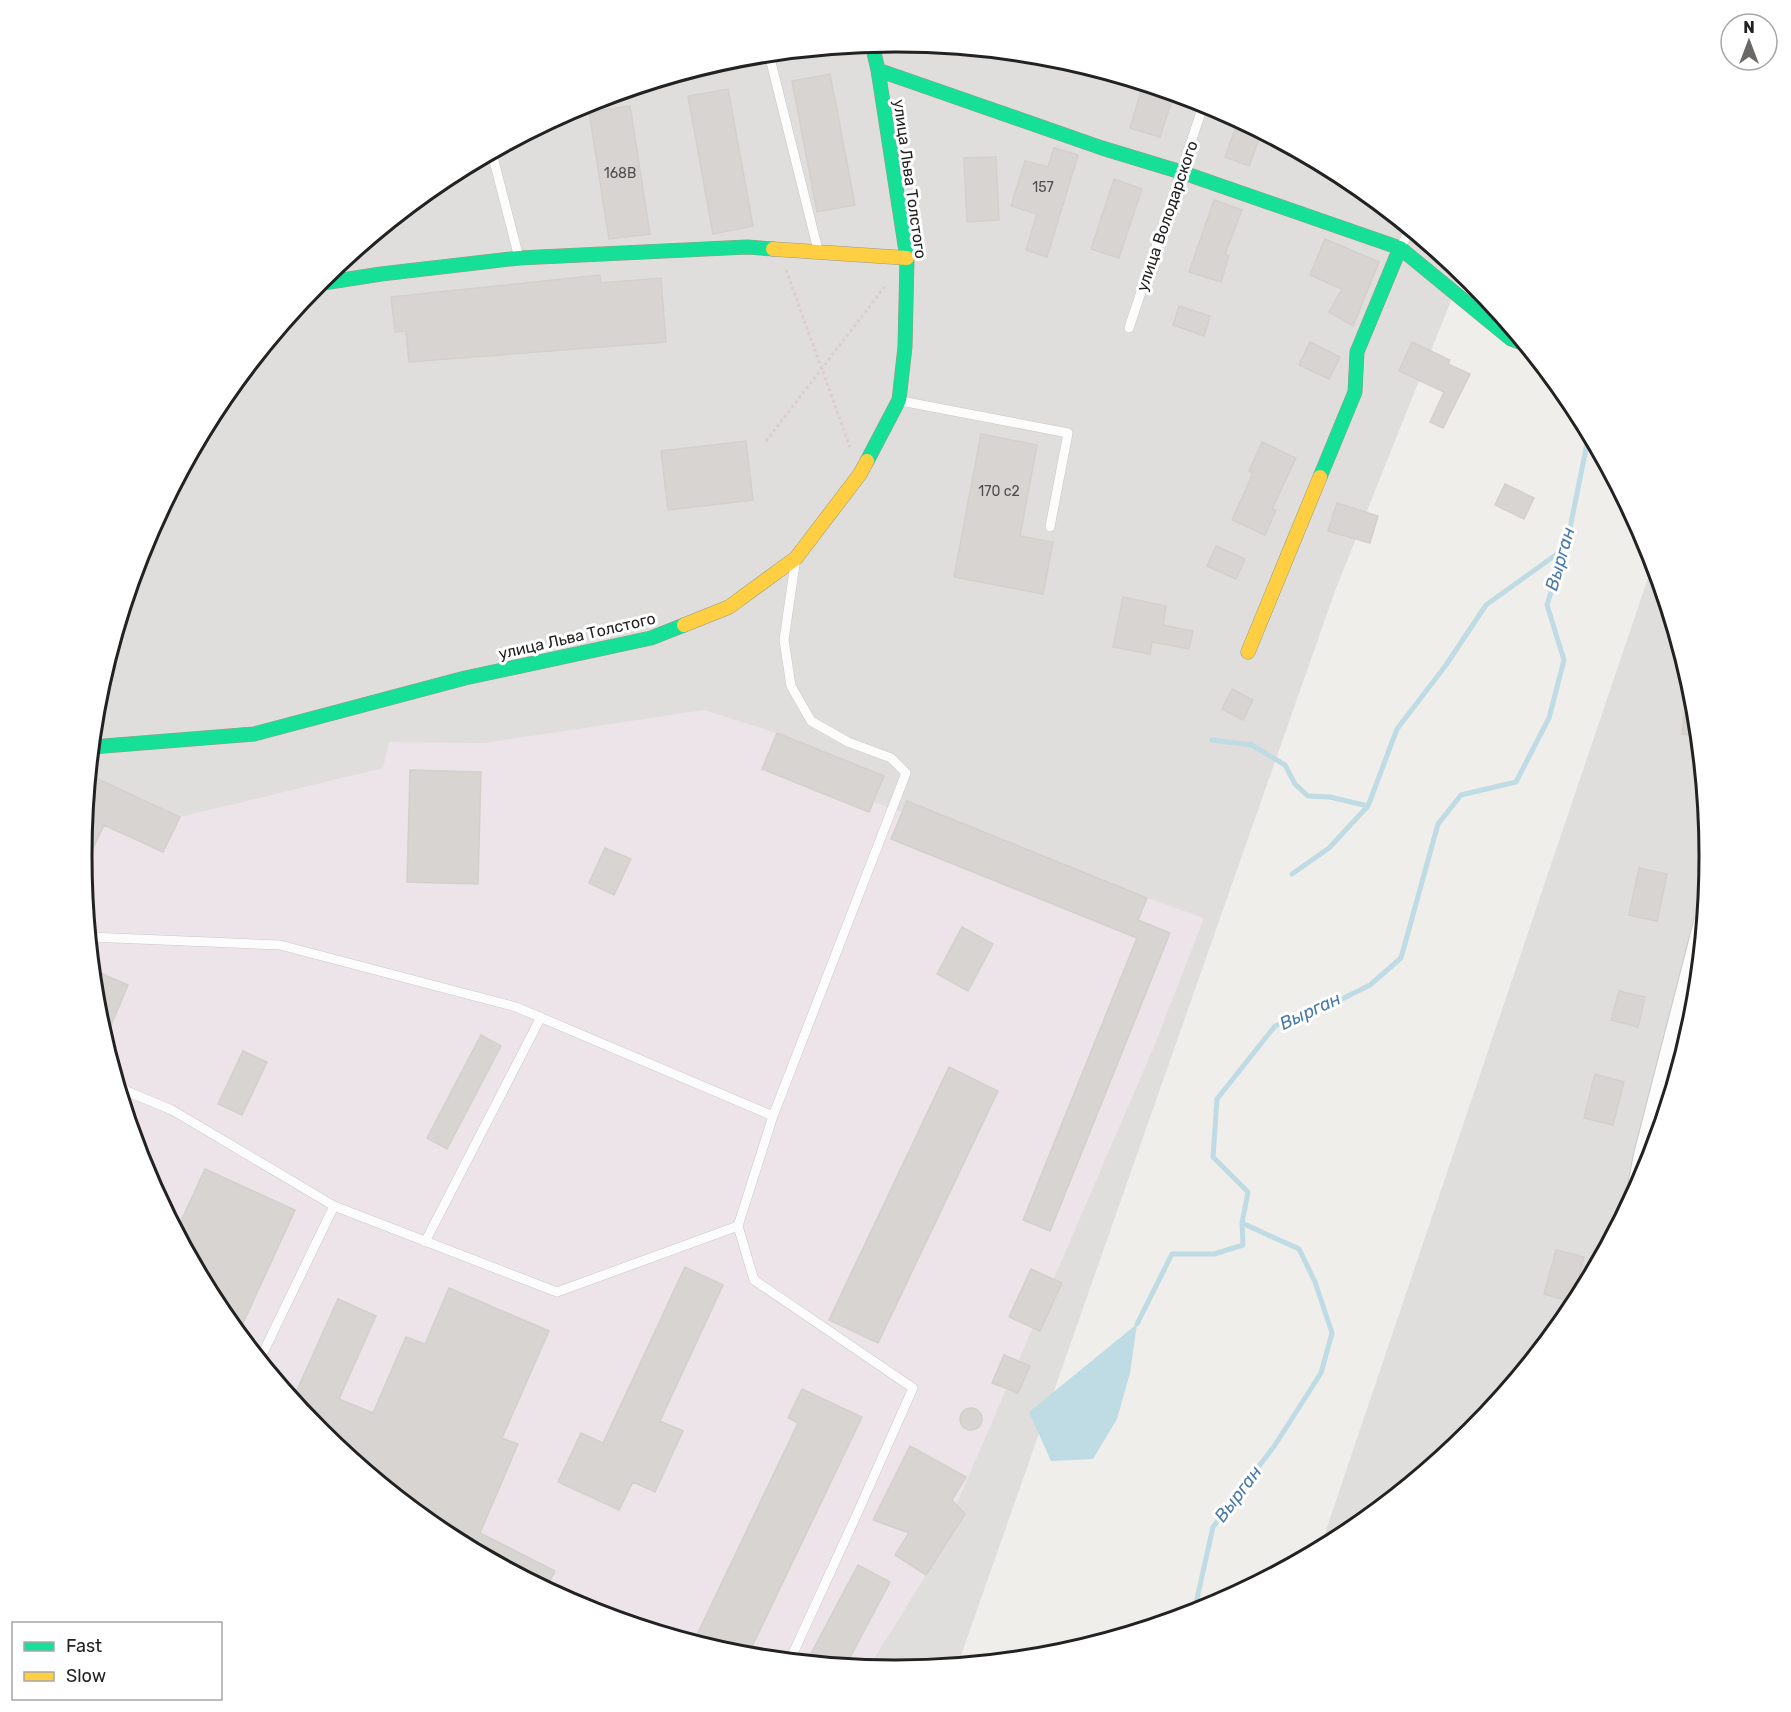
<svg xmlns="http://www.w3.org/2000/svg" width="1791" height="1712" viewBox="0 0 1791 1712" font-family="Rubik,sans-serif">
  <rect width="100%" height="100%" fill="#f0eeeb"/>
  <!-- residential -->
  <path fill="#dfdedc" d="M896,42L1055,58L1207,104L1348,179L1462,273L1335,591L958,1664L896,1670L736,1654L584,1608L320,1431L218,1308L143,1167L97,1014L82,856L97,697L144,544L219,403L320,280L444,179L584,104L737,58Z
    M1653,563L1694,698L1709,856L1694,1015L1647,1168L1572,1309L1471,1432L1347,1533L1320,1548Z"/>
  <!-- industrial -->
  <path fill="#ede4e9" d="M704,710L777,733L884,776L874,802L902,812L907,801L1147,898L1204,918L1155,1044L926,1575L869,1667L736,1654L584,1608L443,1533L320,1431L218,1308L143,1167L97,1014L82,856L89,775L180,817L383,768L389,742L484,743Z"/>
  <!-- water -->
  <path fill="#bfdbe3" d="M1137,1324L1130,1373L1117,1419L1093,1459L1051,1461L1029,1412Z"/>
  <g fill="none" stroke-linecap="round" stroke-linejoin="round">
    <!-- stream -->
    <path stroke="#bfdbe3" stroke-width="5" d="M1212,740L1252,745L1285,765L1295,784L1308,796L1330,797L1368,806
      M1292,874L1329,848L1368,806L1397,729L1446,665L1486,605L1564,549
      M1137,1324L1172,1254H1214L1243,1245L1242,1223
      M1194,1612L1213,1527L1275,1445L1321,1373L1332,1333L1315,1282L1299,1249L1242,1223L1248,1192L1213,1157L1217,1099L1275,1026L1326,1007L1370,985L1401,958L1438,824L1461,795L1516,782L1549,718L1564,660L1547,605L1569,533L1589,434"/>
  </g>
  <!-- building -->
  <path fill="#d7d4d2" stroke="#d3d0cc" stroke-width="1.5" d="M830,74L855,205L817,212L792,81Z
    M1143,85L1174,94L1160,137L1130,128Z
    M728,89L753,226L713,234L688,96Z
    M630,106L650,234L609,239L589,112Z
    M1238,121L1261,133L1249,166L1225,157Z
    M1054,148L1078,155L1047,257L1026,250L1037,214L1011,206L1025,161L1048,167Z
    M996,157L999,220L967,222L964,158Z
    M1114,179L1142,189L1119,258L1091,249Z
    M1214,200L1242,210L1225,254L1229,256L1221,282L1189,272Z
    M1325,239L1379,262L1353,326L1329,312L1342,289L1310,275Z
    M600,275L601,283L661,278L666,342L409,362L406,331L395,332L391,297Z
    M1179,306L1210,316L1204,336L1173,325Z
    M1310,342L1340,357L1329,379L1299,365Z
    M1412,342L1450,360L1448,364L1470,374L1443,428L1430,422L1444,392L1399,371Z
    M981,434L1037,445L1020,536L1053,542L1043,594L954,577Z
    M746,441L753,500L668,510L661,451Z
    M1262,442L1296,458L1272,509L1276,510L1265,535L1232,520L1253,473L1249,471Z
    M1505,484L1534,498L1524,519L1495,505Z
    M1337,503L1378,516L1370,543L1328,531Z
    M1216,546L1245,559L1236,579L1207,566Z
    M1123,597L1166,606L1163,625L1193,631L1189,649L1152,642L1150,654L1113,647Z
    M1232,689L1253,700L1243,720L1222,709Z
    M1687,691H1692L1694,698L1698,736L1682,734Z
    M777,733L884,776L869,812L762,769Z
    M410,770L481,772L478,884L407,882Z
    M89,775L180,817L163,852L104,825L83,870L82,856Z
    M907,801L1147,898L1138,920L1170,933L1050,1231L1023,1220L1137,938L891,839Z
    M605,848L631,859L614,895L589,883Z
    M1639,868L1667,874L1657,921L1629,915Z
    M962,927L993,944L968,991L937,974Z
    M93,970L128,985L105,1040L97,1014Z
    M1619,991L1645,997L1638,1027L1611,1020Z
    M481,1035L501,1046L447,1149L427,1138Z
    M243,1051L267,1062L242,1115L218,1104Z
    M949,1067L998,1091L878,1343L829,1320Z
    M1595,1074L1624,1082L1613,1125L1584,1118Z
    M205,1169L295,1210L239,1332L219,1308L177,1230Z
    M1556,1250L1584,1257L1572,1302L1544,1294Z
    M685,1267L723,1285L660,1421L683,1431L655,1492L633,1482L619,1510L558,1482L581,1433L603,1443Z
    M1031,1269L1062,1283L1040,1331L1009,1317Z
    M449,1288L549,1331L502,1438L518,1444L480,1533L555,1571L546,1588L443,1533L320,1431L293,1399L338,1299L376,1316L339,1399L373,1413L406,1337L425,1344Z
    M1004,1355L1030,1366L1018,1393L992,1383Z
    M802,1389L862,1417L748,1655L736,1654L694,1641L798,1423L788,1418Z
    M960 1419a11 11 0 1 1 22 0a11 11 0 1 1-22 0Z
    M910,1446L966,1477L952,1500L965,1514L926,1575L895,1555L909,1533L873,1520Z
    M858,1565L890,1582L846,1665L807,1661Z"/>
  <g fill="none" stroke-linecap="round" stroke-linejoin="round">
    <!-- lane casing -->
    <g stroke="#c9c8c7" stroke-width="10">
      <path id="lane" d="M769,54L818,250
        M492,153L519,258
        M1400,248L1410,230
        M1129,328L1204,103
        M901,401L1068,433L1050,527
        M90,938V937L280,945L516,1007L773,1116
        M119,1088L172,1110L334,1206L557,1292L738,1226L773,1116L906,773L891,758L848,742L811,721L791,686L784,640L795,564
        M738,1226L754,1280L913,1388L857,1514L790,1660
        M425,1242L541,1017
        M260,1359L334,1206"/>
    </g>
    <!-- street casing -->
    <g stroke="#c9c8c7" stroke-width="20">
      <path id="street" d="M1637,1186L1643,1155L1703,922"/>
    </g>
    <!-- fast casing -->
    <g stroke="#999a82" stroke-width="15">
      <path id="fast" d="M878,70L1102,148L1181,172L1400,248L1511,339L1522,343
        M317,284L381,274L519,258L747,247L773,249
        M867,461L899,400L905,347L907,258L878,70L872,44
        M1320,477L1355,392L1357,352L1400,248
        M92,747L254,734L465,678L651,638L684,625"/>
    </g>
    <!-- slow casing -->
    <g stroke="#999a82" stroke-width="15">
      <path id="slow" d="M773,249L907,258
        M684,625L729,607L796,558L860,474L867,461
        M1248,652L1320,477"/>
    </g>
    <!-- path -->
    <path stroke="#dccecd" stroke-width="3" stroke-dasharray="3 3" stroke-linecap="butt" d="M786,270L850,447
      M766,441L886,285"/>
    <!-- lane -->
    <use href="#lane" stroke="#fdfcfc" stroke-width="9"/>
    <!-- street -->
    <use href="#street" stroke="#fdfcfc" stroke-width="18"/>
    <!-- fast -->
    <use href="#fast" stroke="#16e098" stroke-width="14"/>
    <!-- slow -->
    <use href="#slow" stroke="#ffcf43" stroke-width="14"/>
  </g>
  <g text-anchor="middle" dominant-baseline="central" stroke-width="6" stroke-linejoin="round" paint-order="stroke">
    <!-- number labels -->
    <g font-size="14" fill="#4f4e4e">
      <text x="620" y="173">168В</text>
      <text x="1043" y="187">157</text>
      <text x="999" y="491">170 с2</text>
    </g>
    <!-- street labels -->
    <g font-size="16" fill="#222" stroke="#fff">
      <text transform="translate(910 179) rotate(82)">улица Льва Толстого</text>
      <text transform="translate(1167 216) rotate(-71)">улица Володарского</text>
      <text transform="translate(577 636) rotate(-13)">улица Льва Толстого</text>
    </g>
    <!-- water labels -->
    <g font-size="18" font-style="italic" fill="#4a7aab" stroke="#fff">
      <text transform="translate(1560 559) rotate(-74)">Вырган</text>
      <text transform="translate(1310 1011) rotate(-25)">Вырган</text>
      <text transform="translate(1238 1494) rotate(-53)">Вырган</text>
    </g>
  </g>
  <!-- crop -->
  <path d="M0 0H1791V1712H0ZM895 52H896A803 803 0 0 1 1699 855V857A803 803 0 0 1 896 1660H895A803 803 0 0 1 92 857V855A803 803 0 0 1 895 52Z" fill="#fff" fill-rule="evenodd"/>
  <path fill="none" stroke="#222" stroke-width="3" d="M895 52H896A803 803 0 0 1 1699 855V857A803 803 0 0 1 896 1660H895A803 803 0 0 1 92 857V855A803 803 0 0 1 895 52Z"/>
  <!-- legend -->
  <rect x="12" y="1622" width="210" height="78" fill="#ffffff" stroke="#a7a7a7" stroke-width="1.5"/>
  <rect x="24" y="1642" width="30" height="9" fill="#16e098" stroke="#a7a7a7" stroke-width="1.5"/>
  <text x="66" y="1652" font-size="18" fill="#222222">Fast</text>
  <rect x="24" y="1672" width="30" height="9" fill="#ffcf43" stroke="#a7a7a7" stroke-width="1.5"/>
  <text x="66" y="1682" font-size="18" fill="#222222">Slow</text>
  <!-- north arrow -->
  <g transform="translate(1749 42)"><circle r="28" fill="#ffffff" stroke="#a7a7a7" stroke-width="1.5"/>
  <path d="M0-4.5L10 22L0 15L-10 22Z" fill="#6a6968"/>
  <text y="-9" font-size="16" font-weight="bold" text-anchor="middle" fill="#222222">N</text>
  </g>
</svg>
